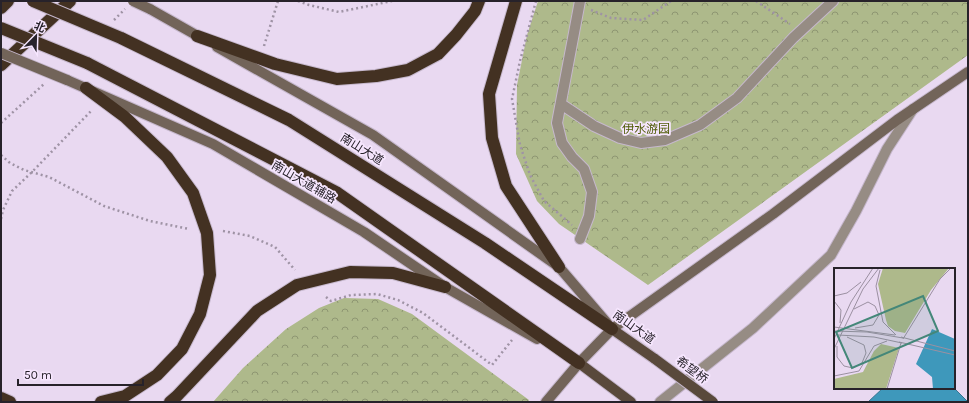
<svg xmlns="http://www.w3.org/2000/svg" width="969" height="403" viewBox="0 0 969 403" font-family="Karla,'Noto Sans SC',sans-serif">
  <defs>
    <pattern id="park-crowns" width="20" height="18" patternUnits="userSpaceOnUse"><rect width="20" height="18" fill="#aeb98b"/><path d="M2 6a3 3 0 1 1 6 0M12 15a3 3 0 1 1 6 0" fill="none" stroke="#8e9672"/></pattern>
  </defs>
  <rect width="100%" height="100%" fill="#e9d9f1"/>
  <!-- park -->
  <path fill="url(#park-crowns)" d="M538,1H968V55L648,285L559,224L537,201L516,154L517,85L527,35Z
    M344,298L378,299L412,314L529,400L528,402H213L243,368L286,329L319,308Z"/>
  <!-- water -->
  <path fill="#3e98bb" stroke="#377590" d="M883,388H954L968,402H868Z"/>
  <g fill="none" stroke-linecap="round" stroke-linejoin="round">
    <!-- street casing -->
    <g stroke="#c6b8cd" stroke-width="12">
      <path id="street" d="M561,104L594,126L620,138L641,143L665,140L700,125L737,98L793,38L833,1
        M580,239L589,216L592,192L584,169L572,157L562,143L557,123L580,1
        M660,402L753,328L831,255L856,211L887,149L913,109"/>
    </g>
    <!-- secondary casing -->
    <g stroke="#c6b8cd" stroke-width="12">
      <path id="secondary" d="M150,9L203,39
        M217,47L373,135L559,267L607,323
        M67,80L213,144L364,232L445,287L537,339
        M546,402L579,363L612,329L773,214L897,120L968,72"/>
    </g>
    <!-- primary casing -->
    <g stroke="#c6b8cd" stroke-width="12">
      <path id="primary" d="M612,329L655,359
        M579,363L631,402"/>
    </g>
    <!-- highway casing -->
    <g stroke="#c6b8cd" stroke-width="14">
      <path id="highway" d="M516,1L489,94L492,138L506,186L559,267
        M1,8L8,1
        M197,36L275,64L337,79L376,76L408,70L438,54L456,35L475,11L479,1
        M121,38L289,120L485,243L612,329
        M87,63L336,192L579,363
        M1,65L70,1
        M86,88L125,117L167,157L193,193L207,233L210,275L200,314L182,349L157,375L125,396L101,402
        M1,398L10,402
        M170,402L177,396L257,311L297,285L350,272L393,273L445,287"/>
    </g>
    <!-- path -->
    <path stroke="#9f93a5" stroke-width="2.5" stroke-dasharray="2 3" stroke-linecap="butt" d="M298,1L309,5L339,12L392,1
      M536,1L520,61L512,99L520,145L530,175L544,201L572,225
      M756,1L790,24
      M591,10L611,18L643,20L671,1
      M114,20L125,9
      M264,46L278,1
      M1,123L44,84
      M1,155L10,163L24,170L49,177L104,206L150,221L189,229
      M1,219L3,210L12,191L32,172L92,110
      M223,231L250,236L275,247L295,270
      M326,297L331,301L351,295L377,294L398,300L423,313L492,365L512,340"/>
    <!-- street -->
    <use href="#street" stroke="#968c84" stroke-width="10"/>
    <!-- secondary -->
    <use href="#secondary" stroke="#726459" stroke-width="10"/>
    <!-- primary -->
    <use href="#primary" stroke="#59493b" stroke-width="10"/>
    <!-- highway -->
    <use href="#highway" stroke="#433122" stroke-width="12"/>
    <!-- secondary-bridge casing -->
    <g stroke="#c6b8cd" stroke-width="12" stroke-linecap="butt">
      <path id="secondary-bridge" d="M133,1L150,9
        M1,53L67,80"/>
    </g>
    <!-- primary-bridge casing -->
    <g stroke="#c6b8cd" stroke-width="12" stroke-linecap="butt">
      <path id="primary-bridge" d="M655,359L713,402"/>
    </g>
    <!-- highway-bridge casing -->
    <g stroke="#c6b8cd" stroke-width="14" stroke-linecap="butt">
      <path id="highway-bridge" d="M33,1L121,38
        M1,28L87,63"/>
    </g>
    <!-- secondary-bridge -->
    <use href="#secondary-bridge" stroke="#726459" stroke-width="10"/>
    <!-- primary-bridge -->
    <use href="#primary-bridge" stroke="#59493b" stroke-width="10"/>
    <!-- highway-bridge -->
    <use href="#highway-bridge" stroke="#433122" stroke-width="12"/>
  </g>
  <g text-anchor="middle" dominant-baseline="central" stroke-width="3.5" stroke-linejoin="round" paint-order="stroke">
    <!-- park labels -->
    <g font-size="12" fill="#505d07" stroke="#f6e6fe">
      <text x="646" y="129">伊水游园</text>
    </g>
    <!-- street labels -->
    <g font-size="12" fill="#27222a" stroke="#f6e6fe">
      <text transform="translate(362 149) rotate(32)">南山大道</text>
      <text transform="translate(304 182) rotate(30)">南山大道辅路</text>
      <text transform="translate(634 327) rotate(35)">南山大道</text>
      <text transform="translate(692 370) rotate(37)">希望桥</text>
    </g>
  </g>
  <!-- overview -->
  <g transform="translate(834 268)">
    <rect width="121" height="121" fill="#e9d9f1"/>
    <path d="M49,0H115L97,22L71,65L61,63L54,58L52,52L44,16ZM47,76L65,80L52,121H0V111L29,104L40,83Z" fill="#aeb98b"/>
    <path d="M98,61L121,71V121H99L98,109L82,96Z" fill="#3e98bb"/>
    <path fill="none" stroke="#9b90a1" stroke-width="1" d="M46,2L42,18L49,54L62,67M0,28L13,25L27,14M0,33L7,42L6,55M20,41L34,34L41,38L45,47L39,57L21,60M0,59L61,67M0,63L33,64L69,70M4,67L40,69L68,75M67,69L121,83M0,71L17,34L39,0M69,71L106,11L117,0M65,74L121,87M3,78V89L10,98L19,100L28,95L32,85L30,77L13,69M0,81L29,21L45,0M0,108L25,103L40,78L53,73M53,121L67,75"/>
    <path fill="#448779" fill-opacity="0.15" stroke="#448779" stroke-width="2" d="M89,28L104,63L18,100L2,64Z"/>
    <rect width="121" height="121" fill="none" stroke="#27222a" stroke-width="2"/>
  </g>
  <!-- border -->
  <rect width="969" height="403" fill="none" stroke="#27222a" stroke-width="4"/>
  <!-- north arrow -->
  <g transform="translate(36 36) rotate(23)" stroke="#f6e6fe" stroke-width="3" paint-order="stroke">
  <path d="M0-3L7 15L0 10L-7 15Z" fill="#27222a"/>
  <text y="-6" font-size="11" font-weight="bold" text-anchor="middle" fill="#27222a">北</text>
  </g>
  <!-- scale -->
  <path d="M18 379v6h125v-6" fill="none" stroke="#27222a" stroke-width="2"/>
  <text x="24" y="379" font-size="12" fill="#27222a" stroke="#f6e6fe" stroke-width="3" paint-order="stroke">50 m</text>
</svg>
